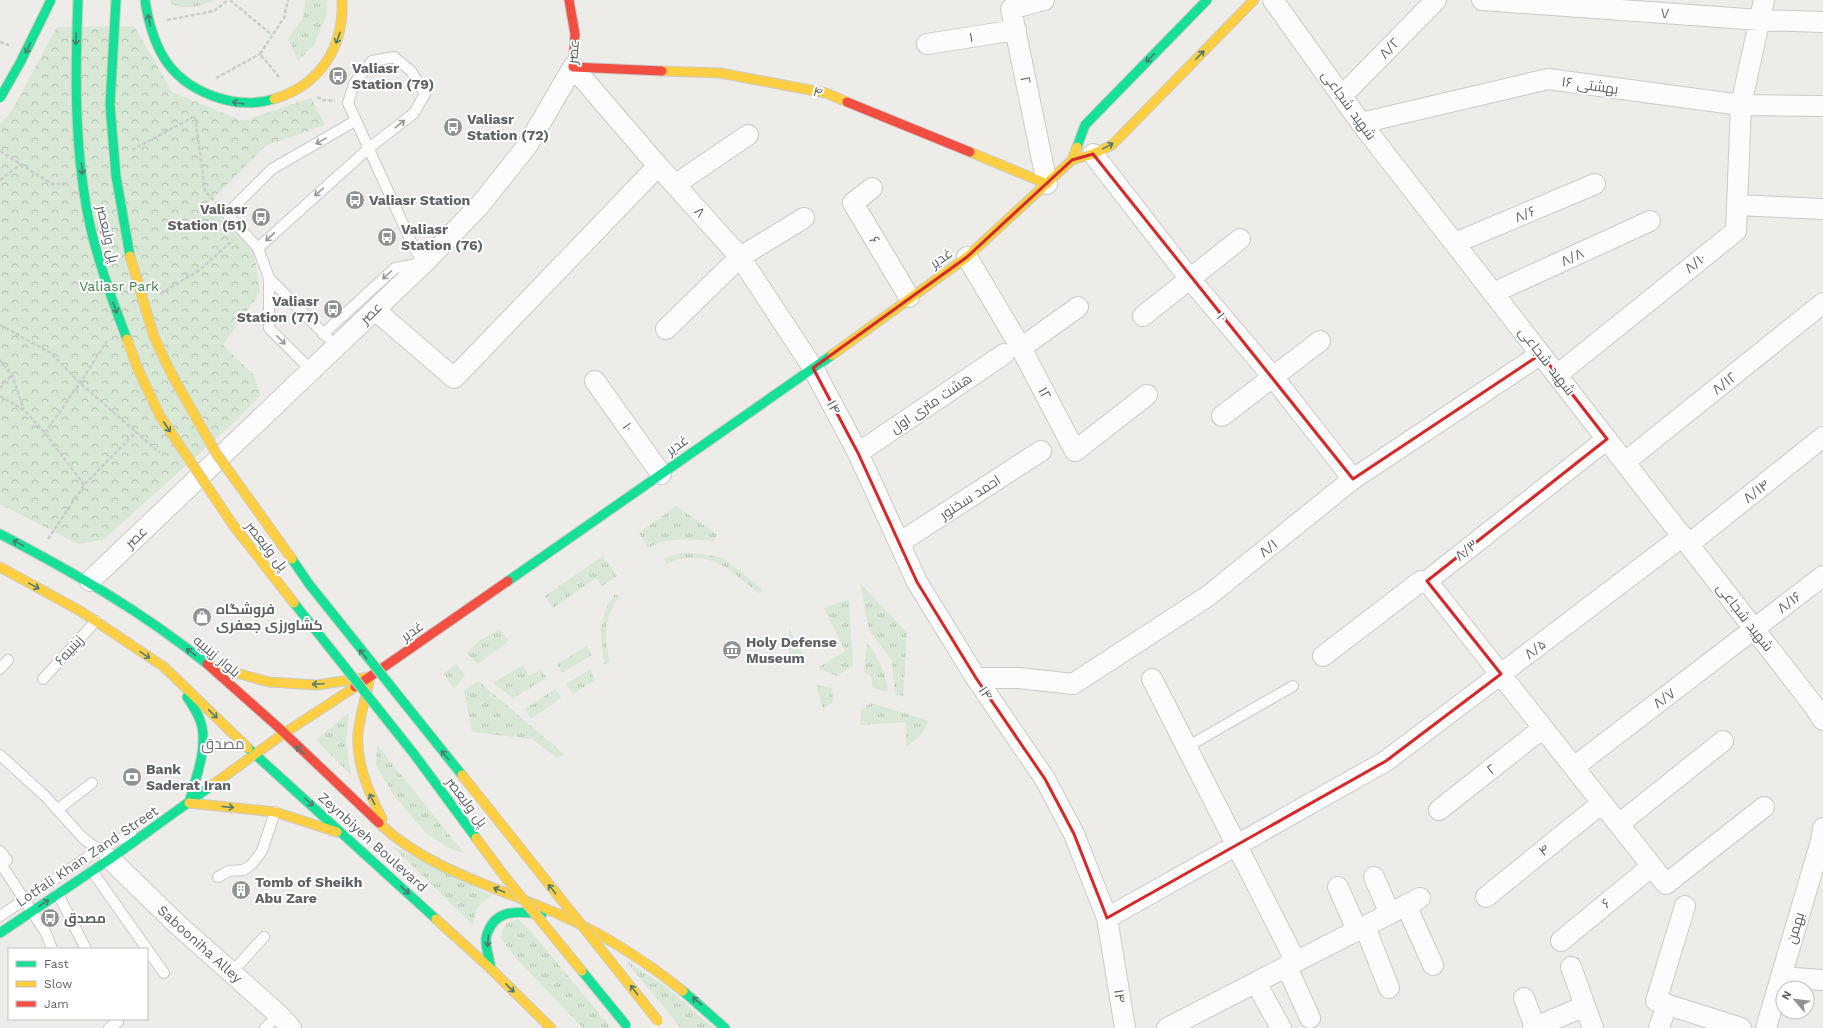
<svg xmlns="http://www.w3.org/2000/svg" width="1823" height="1028" viewBox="0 0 1823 1028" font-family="'Work Sans',Cairo,sans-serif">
  <defs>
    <pattern id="grass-tufts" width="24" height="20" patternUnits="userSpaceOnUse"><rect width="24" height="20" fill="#d8e7d6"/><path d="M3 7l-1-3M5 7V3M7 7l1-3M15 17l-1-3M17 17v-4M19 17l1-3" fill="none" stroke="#b2bfb1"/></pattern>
    <pattern id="forest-crowns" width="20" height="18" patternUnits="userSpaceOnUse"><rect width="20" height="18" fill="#d8e7d6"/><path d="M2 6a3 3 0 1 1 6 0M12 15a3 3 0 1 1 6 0" fill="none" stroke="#b2bfb1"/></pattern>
  </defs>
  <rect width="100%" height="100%" fill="#edece8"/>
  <!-- grass -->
  <path fill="url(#grass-tufts)" d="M171,0H215C200,6 185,11 170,3Z
    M305,0H327L326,16L314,45L298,61L288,38L303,18Z
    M676,506L717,534L714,541C690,539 669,536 648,548L639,533Z
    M680,553L703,554L723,558L763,590L758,593C729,568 706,547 666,564L664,558Z
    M603,556L617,576L602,586L596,578L553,608L545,596Z
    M860,583L907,633L903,696L895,695L892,661L869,630Z
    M615,594L619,597C603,621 604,636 610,663L604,664L601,629L605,610Z
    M849,599L853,666L837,676L818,668L845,651L824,608Z
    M789,628L809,667L789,658Z
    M500,630L509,641L478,664L467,653L480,640Z
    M867,643C879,657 886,675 888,692L873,688L871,677L864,672Z
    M587,646L592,655L562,673L557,664Z
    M456,664L465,675L454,689L443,674Z
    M523,665L529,676L541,670L547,678L513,698L493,683Z
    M591,669L594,681L573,694L566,684Z
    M478,681L565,755L556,757L532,739L472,732L464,691Z
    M816,685L832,688L833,702L823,709Z
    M555,689L561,698L531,719L525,709Z
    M871,703L929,721L920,736L906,747V722L860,725L861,710Z
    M349,712L346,742L351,775L316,740Z
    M377,745L464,853L450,849L426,833L393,794L376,765Z
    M392,846L492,896C478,903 476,910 473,925Z
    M518,919L530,930L611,1028H583L515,957L501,938L502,931L507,923Z
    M625,960L666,987L713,1028H681Z"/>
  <!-- forest -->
  <path fill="url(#forest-crowns)" d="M134,26L172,92L243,121L311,98L325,125L265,146L207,205L254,250L260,292L223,345L253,374L261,395L229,427L103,540L78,544L0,504V124L11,112L57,27Z"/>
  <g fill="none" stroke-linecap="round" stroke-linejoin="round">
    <!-- lane casing -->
    <g stroke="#cacac9" stroke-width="12">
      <path id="lane" d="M258,248L369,148L414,113L425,94L411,71L394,57L372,61L354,84L348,103L414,248L424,263L395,268L323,334
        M269,278L328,338
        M311,370L269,328V278L258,248L227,214L272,169L355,121
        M0,669L8,660
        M43,679L96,621
        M1187,747L1293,686
        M0,755L45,796L82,837L102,853
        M57,810L92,783
        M0,851L7,860L1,864L46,933L52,949
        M92,871L147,949
        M218,877L229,871L244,870L252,864L262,851L275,812
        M58,894L86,949
        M0,916L98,850L131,833
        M147,949L164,973
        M231,973L264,937
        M109,1028L118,1022
        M265,1028L279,1015"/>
    </g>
    <!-- street casing -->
    <g stroke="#cacac9" stroke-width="22">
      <path id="street" d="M1044,0L1011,9L1047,184
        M1273,0L1361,123L1814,706L1823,720
        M1482,0L1760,20L1823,22
        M927,44L1016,30
        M1342,96L1436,0
        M1361,123L1548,79L1741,105L1823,106
        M1093,154L1190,279L1273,377L1353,479
        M676,184L748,135
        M872,188L853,203L909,297
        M1737,205L1823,209
        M1455,243L1595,184
        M967,257L1021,348L1075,451L1147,395
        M1493,293L1650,221
        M375,310L454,378L658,166
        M1143,316L1240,239
        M666,329L740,257L804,218
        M1021,348L1078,307
        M1557,375L1736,231L1741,105L1764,0
        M595,381L661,474
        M1222,416L1320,341
        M858,453L1004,354
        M1625,462L1823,303
        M899,543L1041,451
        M1689,544L1823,437
        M90,581L424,263L480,205L527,146L573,67L658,166L740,257L813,368L858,453L917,582L976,678L1045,779L1074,834L1107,918L1125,1028
        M1427,581L1666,884L1764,807
        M1323,656L1421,581H1427L1607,439
        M976,678H1019L1073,684L1208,596L1353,479L1541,354
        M1152,679L1296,962
        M1574,767L1823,576
        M1439,810L1543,728
        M1619,824L1723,741
        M110,859L177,924L279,1015L291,1028
        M1374,877L1390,914
        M1338,887L1357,930
        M1486,897L1602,803
        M1406,905L1433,965
        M1685,906L1656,1001L1741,1028
        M1107,918L1386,761L1683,536
        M1365,927L1389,988
        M1561,941L1652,866
        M1287,967L1310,1018
        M1571,967L1593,1028
        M1781,977L1823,980
        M1256,983L1281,1028
        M1524,998L1535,1027
        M1167,1028L1420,898
        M1533,1028L1585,1006
        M1659,1028L1667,1004
        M1766,1028L1821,841L1823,828"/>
    </g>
    <!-- fast casing -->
    <g stroke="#cacac9" stroke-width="11">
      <path id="fast" d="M1077,147L1085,125L1207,0
        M0,534C73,572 143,612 207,664
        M508,581L832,355
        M187,697C193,706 200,716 202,727C207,751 195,780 189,803
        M248,748L436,919
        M0,933L110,859L211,786
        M491,969C490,960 485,947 486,938C493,908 518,911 542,914
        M683,991L725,1028"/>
    </g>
    <!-- slow casing -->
    <g stroke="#cacac9" stroke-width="11">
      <path id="slow" d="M662,71L720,73L826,93L847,102
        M970,152L1047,184
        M1072,160L1093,154L1112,145L1254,0
        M832,355L967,257L1072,160L1077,147
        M0,567L82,612L164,667L248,748
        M211,666L269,682L317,685L370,677C366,696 360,715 358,734C356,764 369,792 382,819
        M211,786L283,734L355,687
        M189,803L275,812L337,832
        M379,823C427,869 496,887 556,913C602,933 644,960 683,991
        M436,919L491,969L551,1028"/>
    </g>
    <!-- jam casing -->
    <g stroke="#cacac9" stroke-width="11">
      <path id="jam" d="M569,0L575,34L573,67L662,71
        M847,102L970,152
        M207,664L278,727L379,823
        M355,687L508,581"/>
    </g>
    <!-- path -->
    <path stroke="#cacecb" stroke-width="2.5" stroke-dasharray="4 2" stroke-linecap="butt" d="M230,0L272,35
      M167,20L214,11L228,0
      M0,42L9,45
      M279,77L260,54L284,18L288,0
      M216,78L260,54
      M317,97L323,100L335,101
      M132,150L195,116L205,191L218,205
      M0,151L52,184H65
      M0,180L21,164
      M160,294L198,271L233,240
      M0,325L51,353L80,383L160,453
      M0,360L12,375L24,410
      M0,388L12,375
      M0,396L24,410L45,433L84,485
      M45,433L80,383L107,341
      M48,539L84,485L136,432"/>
    <!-- lane -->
    <use href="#lane" stroke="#fcfcfc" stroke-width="10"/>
    <!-- street -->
    <use href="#street" stroke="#fcfcfc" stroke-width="20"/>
    <!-- fast -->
    <use href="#fast" stroke="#16e098" stroke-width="9"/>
    <!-- slow -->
    <use href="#slow" stroke="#ffcf43" stroke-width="9"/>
    <!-- jam -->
    <use href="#jam" stroke="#f24e42" stroke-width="9"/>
    <!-- fast-bridge casing -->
    <g stroke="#d2cdb9" stroke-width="11" stroke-linecap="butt">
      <path id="fast-bridge" d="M78,0C75,76 74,155 91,230C100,267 113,303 127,339
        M116,0L110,105L116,176L130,256
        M145,0C148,20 153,40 164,58C185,92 235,111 274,99
        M0,98L20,63L51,0
        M292,559L309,584L462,775
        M294,603L414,754L476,838
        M582,971L626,1025"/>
    </g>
    <!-- slow-bridge casing -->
    <g stroke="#d2cdb9" stroke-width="11" stroke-linecap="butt">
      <path id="slow-bridge" d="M274,99C320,85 344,48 342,0
        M130,256L154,337L172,375L216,453L292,559
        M127,339L137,367L160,416L233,525L294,603
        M462,775L658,1021
        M476,838L505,877L582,971"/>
    </g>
    <!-- fast-bridge -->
    <use href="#fast-bridge" stroke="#16e098" stroke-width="9"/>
    <!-- slow-bridge -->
    <use href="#slow-bridge" stroke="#ffcf43" stroke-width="9"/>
  </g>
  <!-- one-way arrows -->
  <defs><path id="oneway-shaft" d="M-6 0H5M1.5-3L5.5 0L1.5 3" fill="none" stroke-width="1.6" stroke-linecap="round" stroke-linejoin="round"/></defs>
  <g stroke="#507a6f">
    <use href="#oneway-shaft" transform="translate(149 20) rotate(-104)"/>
    <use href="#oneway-shaft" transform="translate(338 38) rotate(110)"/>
    <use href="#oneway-shaft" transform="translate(76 39) rotate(93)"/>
    <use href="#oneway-shaft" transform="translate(28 48) rotate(116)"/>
    <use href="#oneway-shaft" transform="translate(1200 55) rotate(-46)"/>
    <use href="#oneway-shaft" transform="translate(1150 58) rotate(134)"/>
    <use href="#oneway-shaft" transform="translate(238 103) rotate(-171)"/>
    <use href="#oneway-shaft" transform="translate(1108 146) rotate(-29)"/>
    <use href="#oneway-shaft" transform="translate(82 169) rotate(85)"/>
    <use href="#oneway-shaft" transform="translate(115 308) rotate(70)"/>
    <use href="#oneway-shaft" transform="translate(167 427) rotate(57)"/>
    <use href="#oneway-shaft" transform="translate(18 543) rotate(-152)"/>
    <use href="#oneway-shaft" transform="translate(34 586) rotate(29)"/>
    <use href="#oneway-shaft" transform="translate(191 652) rotate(-143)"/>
    <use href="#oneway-shaft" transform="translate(363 654) rotate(-129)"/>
    <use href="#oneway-shaft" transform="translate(145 655) rotate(34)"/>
    <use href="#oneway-shaft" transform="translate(318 684) rotate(177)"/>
    <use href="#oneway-shaft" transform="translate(213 714) rotate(44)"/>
    <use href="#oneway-shaft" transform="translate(300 750) rotate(-137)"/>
    <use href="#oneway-shaft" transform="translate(445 755) rotate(-129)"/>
    <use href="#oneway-shaft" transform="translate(372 799) rotate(-117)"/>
    <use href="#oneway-shaft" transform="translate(309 802) rotate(42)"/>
    <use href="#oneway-shaft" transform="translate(228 807) rotate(5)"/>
    <use href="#oneway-shaft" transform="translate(552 889) rotate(-129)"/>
    <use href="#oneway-shaft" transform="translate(405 890) rotate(43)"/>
    <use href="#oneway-shaft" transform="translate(499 890) rotate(-157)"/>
    <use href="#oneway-shaft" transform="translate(44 903) rotate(-34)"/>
    <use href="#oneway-shaft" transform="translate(488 941) rotate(95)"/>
    <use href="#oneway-shaft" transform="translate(510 988) rotate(45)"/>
    <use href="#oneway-shaft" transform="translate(634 990) rotate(-127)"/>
    <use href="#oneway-shaft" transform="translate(697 1001) rotate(-139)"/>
  </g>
  <g stroke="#95979a">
    <use href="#oneway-shaft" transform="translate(400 124) rotate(-38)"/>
    <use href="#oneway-shaft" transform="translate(321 141) rotate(151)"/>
    <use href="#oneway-shaft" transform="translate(319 192) rotate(138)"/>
    <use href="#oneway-shaft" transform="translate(270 237) rotate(137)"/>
    <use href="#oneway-shaft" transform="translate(387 275) rotate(138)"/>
    <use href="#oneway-shaft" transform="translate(281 340) rotate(45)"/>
  </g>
  <!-- marked area -->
  <path fill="none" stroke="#d62828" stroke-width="3" stroke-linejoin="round" d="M1093,154L1353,479L1541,354L1607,439L1427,581L1501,674L1386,761L1107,918L1074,834L1045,779L976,678L917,582L858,453L813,368L967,257L1072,160Z"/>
  <!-- icons -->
  <defs>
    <g id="bus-disc" transform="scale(1)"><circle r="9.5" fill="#909293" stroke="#fff"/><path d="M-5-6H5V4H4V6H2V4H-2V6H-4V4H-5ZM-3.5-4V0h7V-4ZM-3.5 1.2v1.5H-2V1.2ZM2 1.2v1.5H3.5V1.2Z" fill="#fff"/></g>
    <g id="shop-disc" transform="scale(1)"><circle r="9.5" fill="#909293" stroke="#fff"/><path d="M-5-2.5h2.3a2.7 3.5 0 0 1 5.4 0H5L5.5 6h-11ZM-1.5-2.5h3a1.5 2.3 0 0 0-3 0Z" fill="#fff"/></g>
    <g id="museum-disc" transform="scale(1)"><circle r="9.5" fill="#909293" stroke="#fff"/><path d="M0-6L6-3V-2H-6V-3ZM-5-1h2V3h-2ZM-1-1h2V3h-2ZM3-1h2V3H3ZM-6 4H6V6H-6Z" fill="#fff"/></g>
    <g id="bank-disc" transform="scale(1)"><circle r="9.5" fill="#909293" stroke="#fff"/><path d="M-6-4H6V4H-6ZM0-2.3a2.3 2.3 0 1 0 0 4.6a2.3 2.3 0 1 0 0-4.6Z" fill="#fff"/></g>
    <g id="building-disc" transform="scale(1)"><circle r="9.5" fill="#909293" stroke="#fff"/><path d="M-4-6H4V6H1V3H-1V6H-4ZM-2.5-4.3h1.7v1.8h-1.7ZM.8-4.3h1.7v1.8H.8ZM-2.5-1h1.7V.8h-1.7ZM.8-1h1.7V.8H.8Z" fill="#fff"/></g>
  </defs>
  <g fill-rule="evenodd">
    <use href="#bus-disc" x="338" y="76"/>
    <use href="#bus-disc" x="453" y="127"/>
    <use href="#bus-disc" x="355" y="200"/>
    <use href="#bus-disc" x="261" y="217"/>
    <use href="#bus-disc" x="387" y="237"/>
    <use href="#bus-disc" x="333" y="309"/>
    <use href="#shop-disc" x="202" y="617"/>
    <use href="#museum-disc" x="732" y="650"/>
    <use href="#bank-disc" x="132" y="777"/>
    <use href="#building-disc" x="241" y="890"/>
    <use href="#bus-disc" x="50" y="918"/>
  </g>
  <g text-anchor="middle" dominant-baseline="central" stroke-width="4" stroke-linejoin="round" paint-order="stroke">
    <!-- street labels -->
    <g font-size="14" fill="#5e6165" stroke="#fff">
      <text transform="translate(1665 13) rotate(4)">۷</text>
      <text transform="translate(971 37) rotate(-9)">۱</text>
      <text transform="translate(1389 48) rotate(-46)">۸/۲</text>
      <text transform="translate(573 52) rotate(-85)">عصر</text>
      <text transform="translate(1026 80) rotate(78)">۲</text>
      <text transform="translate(1590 85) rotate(8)">۱۶ بهشتی</text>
      <text transform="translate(818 92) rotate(13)">۴</text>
      <text transform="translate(1349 105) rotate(54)">شهید شجاعی</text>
      <text transform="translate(700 212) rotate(48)">۸</text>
      <text transform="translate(1525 214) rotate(-23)">۸/۶</text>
      <text transform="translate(108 234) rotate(77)">پل ولیعصر</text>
      <text transform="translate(875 240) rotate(59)">۶</text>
      <text transform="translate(1572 257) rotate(-25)">۸/۸</text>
      <text transform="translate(941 258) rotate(-35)">غدیر</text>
      <text transform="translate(1695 263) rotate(-39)">۸/۱۰</text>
      <text transform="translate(371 313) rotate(-44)">عصر</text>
      <text transform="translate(1222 317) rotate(50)">۱۰</text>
      <text transform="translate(1547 361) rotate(52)">شهید شجاعی</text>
      <text transform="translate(1724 383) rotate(-39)">۸/۱۲</text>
      <text transform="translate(1045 393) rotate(62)">۱۲</text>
      <text transform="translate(931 403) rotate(-34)">هشت متری اول</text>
      <text transform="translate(834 407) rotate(62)">۱۴</text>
      <text transform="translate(628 427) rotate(54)">۱۰</text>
      <text transform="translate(677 445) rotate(-35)">غدیر</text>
      <text transform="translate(1756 491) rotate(-38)">۸/۱۴</text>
      <text transform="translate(970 497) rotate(-33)">احمد سخنور</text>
      <text transform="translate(136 537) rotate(-44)">عصر</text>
      <text transform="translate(267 546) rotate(52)">پل ولیعصر</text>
      <text transform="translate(1268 548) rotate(-39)">۸/۱</text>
      <text transform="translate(1466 550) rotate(-38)">۸/۳</text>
      <text transform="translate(1789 602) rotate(-37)">۸/۱۶</text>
      <text transform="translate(1745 617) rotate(52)">شهید شجاعی</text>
      <text transform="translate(412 631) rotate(-35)">غدیر</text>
      <text transform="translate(1535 649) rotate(-37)">۸/۵</text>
      <text transform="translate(69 650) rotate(-47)">۶زینبیه</text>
      <text transform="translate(217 656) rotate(40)">بلوار زینبیه</text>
      <text transform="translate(986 693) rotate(56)">۱۴</text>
      <text transform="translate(1664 698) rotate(-37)">۸/۷</text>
      <text transform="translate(1491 769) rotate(-38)">۲</text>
      <text transform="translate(467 802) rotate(53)">پل ولیعصر</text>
      <text transform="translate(373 842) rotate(42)">Zeynbiyeh Boulevard</text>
      <text transform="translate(1544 850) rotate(-39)">۴</text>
      <text transform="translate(87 856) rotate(-34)">Lotfali Khan Zand Street</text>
      <text transform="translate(1606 903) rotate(-40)">۶</text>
      <text transform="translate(1795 928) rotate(-74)">بهمن</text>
      <text transform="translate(200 944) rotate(42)">Sabooniha Alley</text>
      <text transform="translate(1120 996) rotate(81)">۱۴</text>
    </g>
    <!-- poi labels -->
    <g font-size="14" font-weight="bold" fill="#5e6165" stroke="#fff" text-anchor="start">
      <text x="352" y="68">Valiasr<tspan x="352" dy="16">Station (79)</tspan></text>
      <text x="467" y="119">Valiasr<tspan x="467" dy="16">Station (72)</tspan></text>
      <text x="369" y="200">Valiasr Station</text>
      <text x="247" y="209" text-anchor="end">Valiasr<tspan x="247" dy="16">Station (51)</tspan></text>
      <text x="401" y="229">Valiasr<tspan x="401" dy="16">Station (76)</tspan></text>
      <text x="319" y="301" text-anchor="end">Valiasr<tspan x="319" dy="16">Station (77)</tspan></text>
      <text x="216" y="609">فروشگاه<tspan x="216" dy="16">کشاورزی جعفری</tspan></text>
      <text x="746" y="642">Holy Defense<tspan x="746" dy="16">Museum</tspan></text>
      <text x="146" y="769">Bank<tspan x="146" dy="16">Saderat Iran</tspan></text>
      <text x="255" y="882">Tomb of Sheikh<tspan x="255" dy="16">Abu Zare</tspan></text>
      <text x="64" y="918">مصدق</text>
    </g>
    <!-- park labels -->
    <g font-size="14" fill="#408247" stroke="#fff">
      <text x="119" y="286">Valiasr Park</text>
    </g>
    <!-- neighbourhood labels -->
    <g font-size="15" fill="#6f7277" stroke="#fff">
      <text x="223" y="744">مصدق</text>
    </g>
  </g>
  <!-- legend -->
  <rect x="8" y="948" width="140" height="72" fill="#ffffff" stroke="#bfc0c1"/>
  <rect x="16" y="961" width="20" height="6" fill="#16e098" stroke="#bfc0c1"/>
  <text x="44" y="968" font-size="12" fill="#5e6165">Fast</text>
  <rect x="16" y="981" width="20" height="6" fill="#ffcf43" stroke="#bfc0c1"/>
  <text x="44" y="988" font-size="12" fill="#5e6165">Slow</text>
  <rect x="16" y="1001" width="20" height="6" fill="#f24e42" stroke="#bfc0c1"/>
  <text x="44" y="1008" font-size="12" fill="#5e6165">Jam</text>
  <!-- north arrow -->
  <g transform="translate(1795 1000) rotate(298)"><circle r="19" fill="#ffffff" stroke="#bfc0c1"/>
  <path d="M0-3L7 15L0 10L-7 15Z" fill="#909293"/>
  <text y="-6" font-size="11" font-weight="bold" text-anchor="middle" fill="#5e6165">N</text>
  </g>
</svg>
